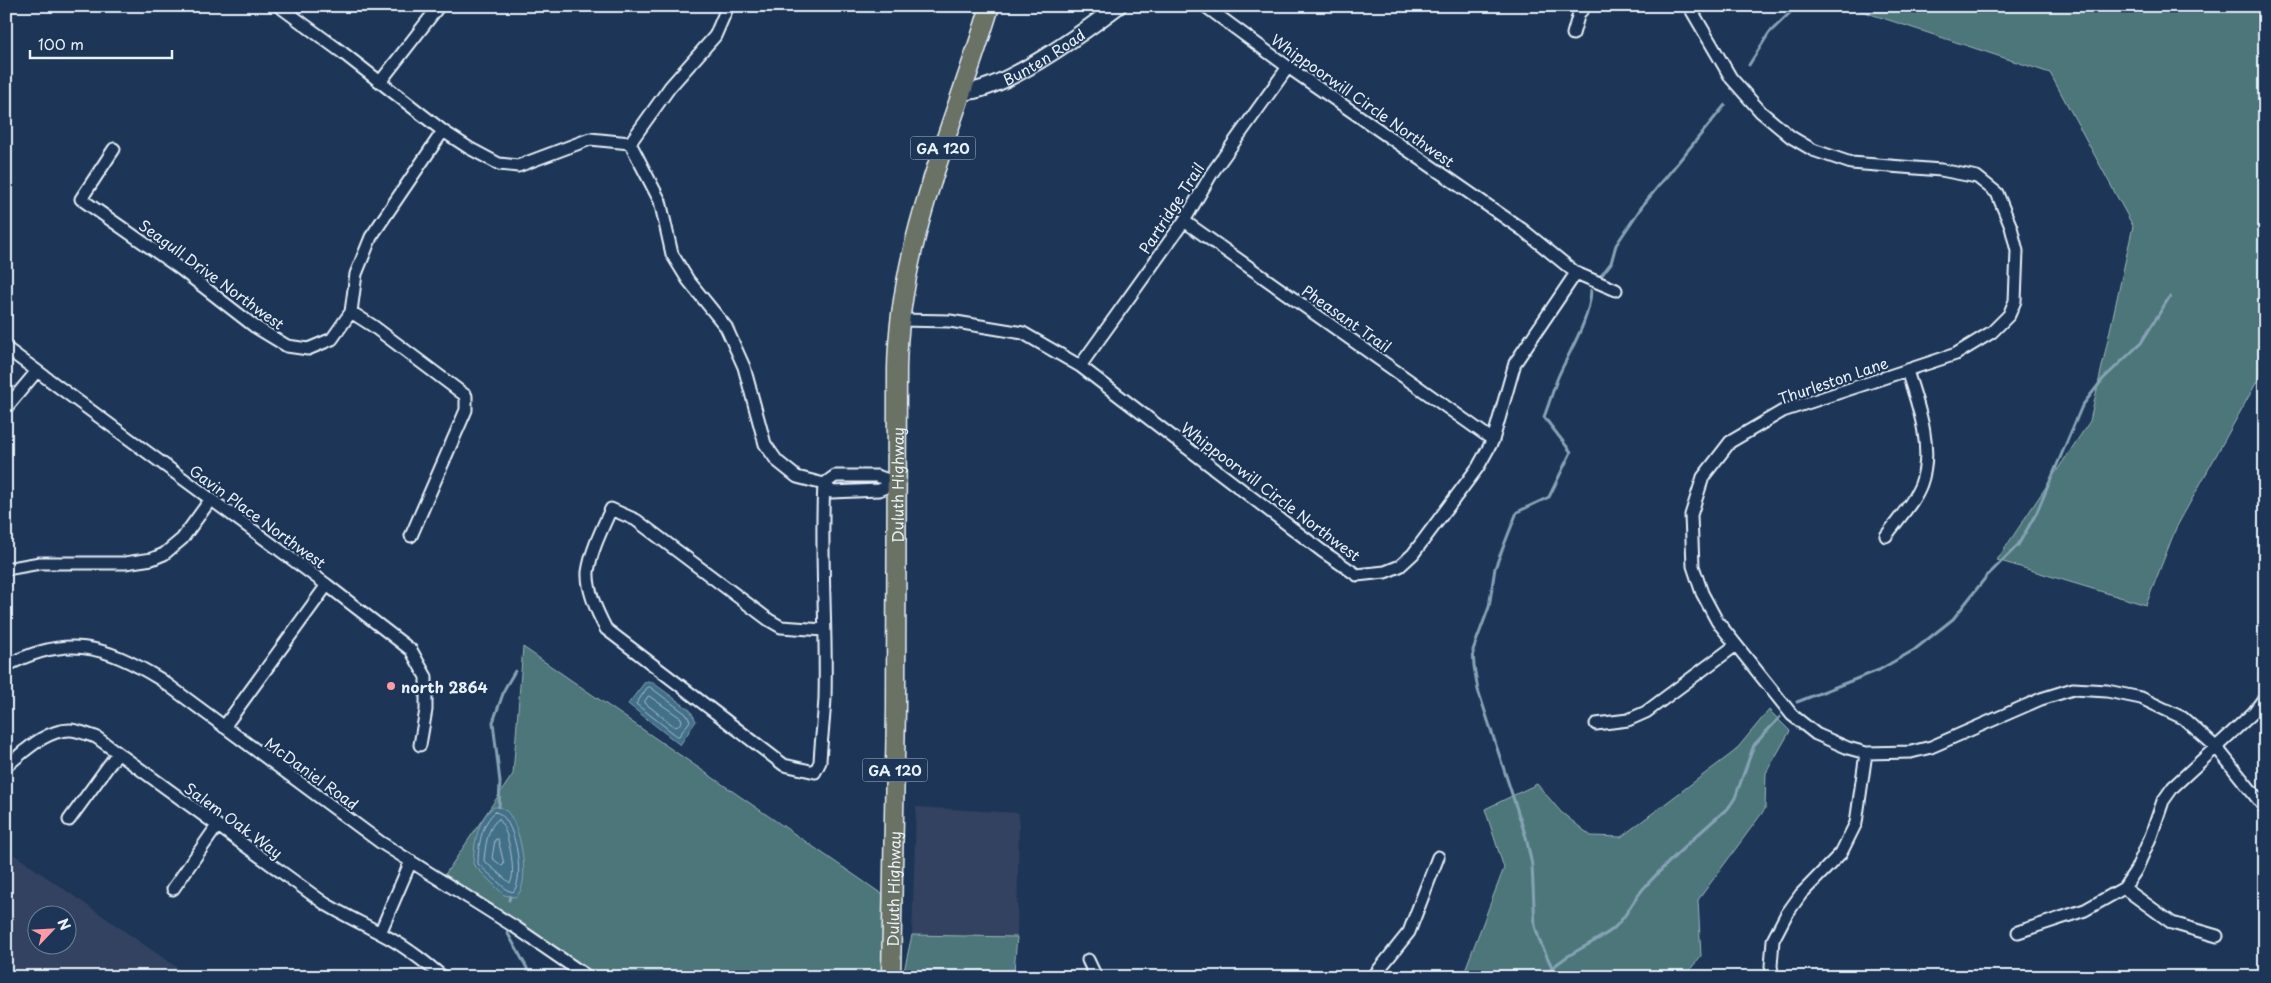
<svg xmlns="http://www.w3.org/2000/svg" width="2271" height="983" viewBox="0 0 2271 983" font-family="'Playpen Sans',sans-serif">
  <rect width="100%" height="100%" fill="#1d3557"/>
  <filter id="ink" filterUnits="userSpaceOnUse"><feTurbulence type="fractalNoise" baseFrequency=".02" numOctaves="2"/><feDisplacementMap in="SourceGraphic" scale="10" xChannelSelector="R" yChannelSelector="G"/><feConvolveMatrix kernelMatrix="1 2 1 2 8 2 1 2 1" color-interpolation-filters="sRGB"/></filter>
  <g filter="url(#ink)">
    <!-- built -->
    <path fill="#334260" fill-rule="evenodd" d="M916,807L1019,813L1017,937L912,935Z
      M6,849L191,977H6ZM38,916H68V946H38Z"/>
    <!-- green -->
    <path fill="#4e767a" stroke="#9bb4b9" d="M1846,6H2265V367L2176,528L2146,605L1997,560L2090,421L2133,226L2050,73Z
      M523,647L892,901L890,977H577L444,876L513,774Z
      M1769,710L1790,731L1766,773L1765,809L1698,900L1701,956L1684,977H1460L1465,970L1504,868L1485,809L1537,784L1561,812L1591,836L1621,837L1735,751Z
      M912,935L1017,937L1014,971H904Z"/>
    <!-- water -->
    <path fill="#436f88" stroke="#85a3b5" d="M645,682H652L690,710L696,721L680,745L628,704Z
      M494,807C498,807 502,807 505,810C520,819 533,888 515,897L504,895L473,864C474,846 477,818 494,807Z"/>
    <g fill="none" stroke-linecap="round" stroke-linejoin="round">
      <!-- shore -->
      <path stroke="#a6bdcb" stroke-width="1" d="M650,687L686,714L690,721L679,736H677L636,704L647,688Z
        M649,696L681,718L682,721L678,726L675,727L645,703V701Z
        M495,812C515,813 526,879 513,892L507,890L478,864C478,847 481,824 495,812Z
        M499,819C508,828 517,874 510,883L484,861C485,849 487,825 499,819Z
        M498,839L504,864L502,866L492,858L495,840Z"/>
      <!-- stream -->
      <path stroke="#85a3b5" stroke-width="3" d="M1749,65L1769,33L1797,6
        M1601,276L1611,263L1616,245L1643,205L1725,105
        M1797,702L1879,670L1914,650L1953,619L1986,577L2018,545L2037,512L2082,406L2103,379L2141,343L2170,296
        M499,807L500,782L493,722L505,688L515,671
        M509,900L510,897
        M507,932L527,968L528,977
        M1552,967L1540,942L1535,926L1532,865L1526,837L1478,690L1474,666L1473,650L1489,607L1495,568L1517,512L1549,497L1571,452L1544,417C1549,404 1553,390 1558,377C1570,350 1590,320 1591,290
        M1544,977C1562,954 1591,946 1613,929C1625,919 1632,902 1643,889C1669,860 1699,833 1729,807L1735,798L1754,745L1780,717"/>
      <!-- street casing -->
      <g stroke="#e8f1f8" stroke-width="15">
        <path id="street" d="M279,6L343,53L443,131L469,148L499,164L518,166L590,139L630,143
          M1205,6L1288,67L1523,230L1576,273L1616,290
          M1689,6L1731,78L1761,112L1791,137L1813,150L1851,163L1941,170L1977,177L1997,193L2011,227L2017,251L2015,301L2009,315L1992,332L1956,354L1783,411L1730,442L1703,477L1691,515L1693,566L1702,593L1717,621L1792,715L1816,734L1848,748L1866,753L1911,752L1931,747L2041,699L2073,689L2107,691L2141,698L2183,718L2217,748L2265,808
          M1573,34L1579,13L1586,6
          M380,82L439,6
          M630,143L660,201L672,254L688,280L726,327L744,367L765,444L777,461L797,477L824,484L832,492L879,490L896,483
          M630,143L670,87L715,36L728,6
          M114,149L81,199L178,267L254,326L287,346L308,349L332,339L351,312L356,274L371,237L443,131
          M1184,221L1493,440
          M351,312L373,326L466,396V410L411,536
          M899,320L950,321L1023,333L1080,366L1322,551L1357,575L1385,572L1400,566L1413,554L1478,467L1493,440L1515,363L1576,273
          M6,348L327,585L411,650L426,677V710L420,745
          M1080,366L1184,221L1212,173L1288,67
          M6,408L37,371
          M824,484C820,555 827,627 825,698C824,719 821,741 820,762L815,772L784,765L606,629C598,614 587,590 588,572C591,551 602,529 611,509L636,520L769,620L781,627L824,630
          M824,484L835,476H877L896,483
          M1886,536C1897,520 1914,503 1921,484C1934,448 1918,405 1907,371
          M6,569L40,563H125L152,559L164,554L182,539L211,499
          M6,666C66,634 104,645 160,679L380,842L515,927L588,977
          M1596,724L1628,720L1646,712L1736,645
          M224,727L327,585
          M6,766C24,752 45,730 70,730C78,730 88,735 96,737L324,903C345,916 368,926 389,938C409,949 426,963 443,977
          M69,820L117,754
          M2124,888L2172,923L2217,936
          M173,889L217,826
          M2018,932L2085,910L2124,888L2136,870L2151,836L2163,801L2173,787L2254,712L2265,697
          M380,933L411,861
          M1088,960L1096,977
          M1373,977L1409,932L1438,857
          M1773,977L1771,966L1773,940L1786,915L1801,894L1841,853L1856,823L1866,753"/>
      </g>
      <!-- secondary casing -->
      <g stroke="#e8f1f8" stroke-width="19">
        <g id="secondary">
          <path id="s1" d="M963,92C1002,92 1085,31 1118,6"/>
        </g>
      </g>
      <!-- primary casing -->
      <g stroke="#e8f1f8" stroke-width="21">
        <g id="primary">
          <path id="s2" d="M891,977L896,709L897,369C899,241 954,126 990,6"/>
        </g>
      </g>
      <!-- street -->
      <use href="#street" stroke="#1d3557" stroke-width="11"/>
      <!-- secondary -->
      <use href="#secondary" stroke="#1d3557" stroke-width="15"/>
      <!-- primary -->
      <use href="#primary" stroke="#6b7165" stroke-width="18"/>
    </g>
  </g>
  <!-- markers -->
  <circle fill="#ff9aa2" stroke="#1d3557" stroke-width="2" cx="391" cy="686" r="5"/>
  <g text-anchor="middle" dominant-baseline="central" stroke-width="4.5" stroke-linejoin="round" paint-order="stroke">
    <!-- shield labels -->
    <g fill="#1d3557" stroke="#abb9c8" stroke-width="1">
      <rect x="910.5" y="136.5" width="65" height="23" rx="4"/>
      <rect x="862.5" y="758.5" width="65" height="23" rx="4"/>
    </g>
    <g font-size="14" font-weight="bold" fill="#e8f1f8">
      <text x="943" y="148">GA 120</text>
      <text x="895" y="770">GA 120</text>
    </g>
    <!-- street labels -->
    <g font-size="15" fill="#e8f1f8" stroke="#1d3557">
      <text stroke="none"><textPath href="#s1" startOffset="89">Bunten Road</textPath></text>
      <text transform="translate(1363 100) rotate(35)">Whippoorwill Circle Northwest</text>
      <text transform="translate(1171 208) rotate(-57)">Partridge Trail</text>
      <text transform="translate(212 274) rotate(36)">Seagull Drive Northwest</text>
      <text transform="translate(1347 318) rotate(35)">Pheasant Trail</text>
      <text transform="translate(1833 380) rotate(-19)">Thurleston Lane</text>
      <text stroke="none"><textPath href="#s2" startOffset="492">Duluth Highway</textPath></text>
      <text transform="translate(1271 491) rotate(37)">Whippoorwill Circle Northwest</text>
      <text transform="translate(258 516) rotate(36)">Gavin Place Northwest</text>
      <text transform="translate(312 773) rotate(36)">McDaniel Road</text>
      <text transform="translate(234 820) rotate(36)">Salem Oak Way</text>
      <text stroke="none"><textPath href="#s2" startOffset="88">Duluth Highway</textPath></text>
    </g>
    <!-- poi labels -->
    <g font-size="15" font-weight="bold" fill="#e8f1f8" stroke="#1d3557" text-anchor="start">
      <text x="401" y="686">north 2864</text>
    </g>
  </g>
  <!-- margin -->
  <rect width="2271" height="983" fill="none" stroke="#1d3557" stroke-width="25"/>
  <rect x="12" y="12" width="2246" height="958" fill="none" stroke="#e8f1f8" stroke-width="2" filter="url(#ink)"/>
  <!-- north arrow -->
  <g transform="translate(52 930) rotate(65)"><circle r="24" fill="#1d3557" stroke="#6e8097"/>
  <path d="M0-4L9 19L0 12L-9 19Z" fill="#ff9aa2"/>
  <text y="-8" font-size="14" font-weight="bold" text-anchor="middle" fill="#e8f1f8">N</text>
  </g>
  <!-- scale -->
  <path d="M30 50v8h142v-8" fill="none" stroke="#e8f1f8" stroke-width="2.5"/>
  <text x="38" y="50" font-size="15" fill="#e8f1f8" stroke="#1d3557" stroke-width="4" paint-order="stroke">100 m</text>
</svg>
